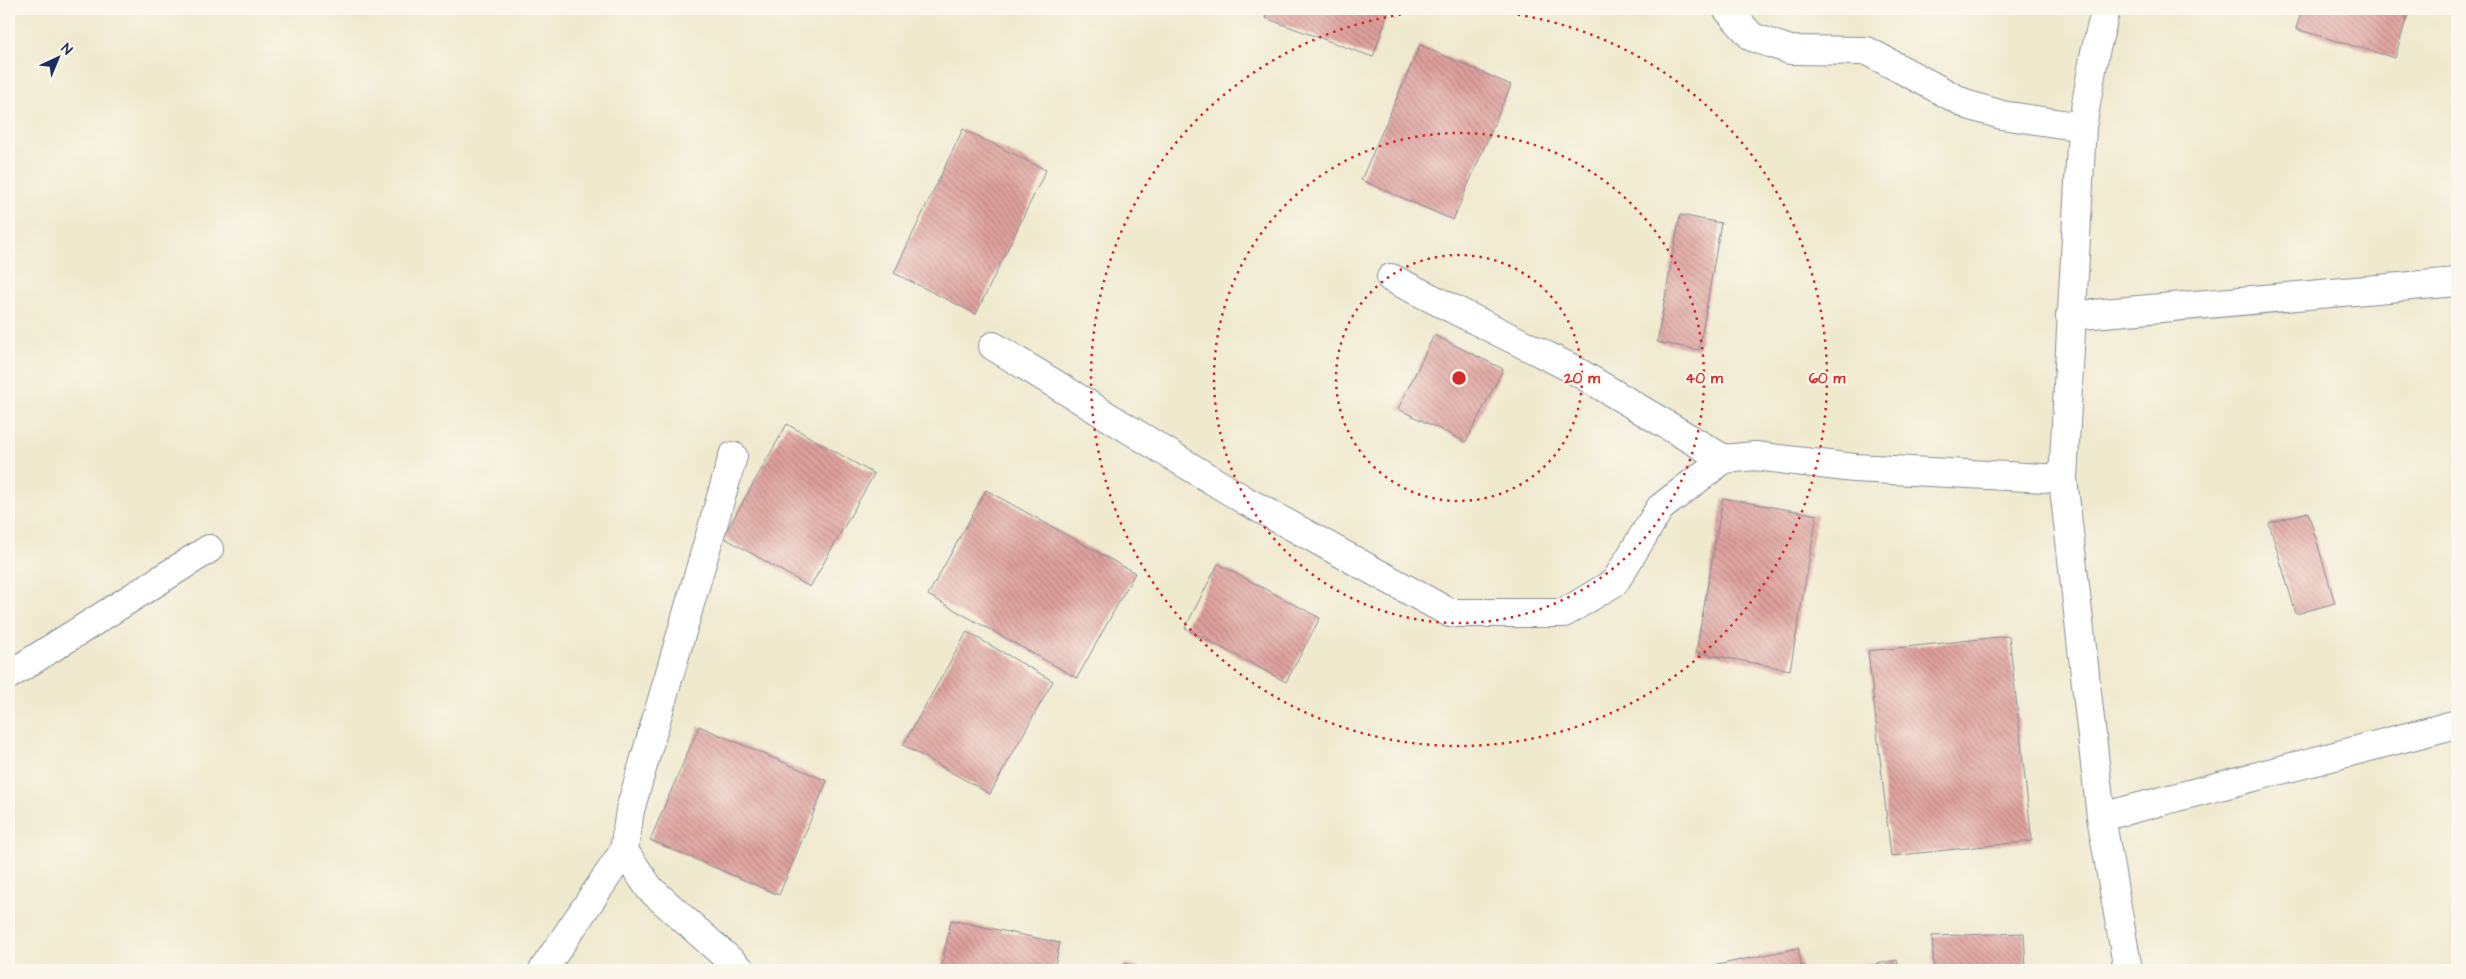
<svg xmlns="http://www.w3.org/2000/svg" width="2466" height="979" viewBox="0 0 2466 979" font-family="'Architects Daughter',sans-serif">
  <defs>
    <pattern id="building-back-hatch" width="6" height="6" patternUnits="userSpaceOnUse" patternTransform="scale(1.25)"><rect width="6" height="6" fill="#dfa09c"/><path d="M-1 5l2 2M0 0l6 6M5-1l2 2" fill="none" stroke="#b48382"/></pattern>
  </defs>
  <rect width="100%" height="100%" fill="#fbf7ec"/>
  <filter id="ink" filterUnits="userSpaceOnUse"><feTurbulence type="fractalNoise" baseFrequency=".02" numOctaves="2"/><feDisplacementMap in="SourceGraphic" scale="10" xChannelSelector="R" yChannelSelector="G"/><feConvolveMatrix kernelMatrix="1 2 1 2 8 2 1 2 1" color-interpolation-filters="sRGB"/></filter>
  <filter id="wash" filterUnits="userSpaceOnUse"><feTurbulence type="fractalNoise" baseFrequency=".0096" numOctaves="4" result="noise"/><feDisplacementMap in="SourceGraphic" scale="20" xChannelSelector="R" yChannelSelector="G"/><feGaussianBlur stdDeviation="1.12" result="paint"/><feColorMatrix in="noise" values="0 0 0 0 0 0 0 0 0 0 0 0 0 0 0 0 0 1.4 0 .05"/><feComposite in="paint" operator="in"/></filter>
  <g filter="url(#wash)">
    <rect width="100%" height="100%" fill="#efe9ce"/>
    <g id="blocks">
      <!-- building -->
      <path fill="url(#building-back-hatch)" d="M1268,9H1389L1373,57L1265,18Z
        M2302,9H2409L2395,58L2296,29Z
        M1420,45L1511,85L1453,220L1361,180Z
        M963,129L1046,170L976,314L894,273Z
        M1680,215L1721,223L1699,350L1657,342Z
        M1434,335L1503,369L1466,442L1398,409Z
        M787,424L874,474L810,587L723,537Z
        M986,490L1135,573L1077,678L928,595Z
        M1723,498L1817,515L1790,670L1696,652Z
        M2308,512L2335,603L2296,614L2269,523Z
        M1218,564L1320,618L1286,682L1185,628Z
        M967,632L1053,681L990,794L903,745Z
        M2009,636L2032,841L1891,856L1868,651Z
        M699,726L827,781L779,895L650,840Z
        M2456,813H2457V945H2454Z
        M951,920L1060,943L1054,970H941Z
        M2024,933L2026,970H1934L1932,936Z
        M1798,948L1802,970H1698V969Z
        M1897,960L1900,970H1852V969Z
        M1125,963L1145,970H1122Z"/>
    </g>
  </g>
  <g filter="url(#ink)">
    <use href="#blocks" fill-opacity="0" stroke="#858c96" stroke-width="1"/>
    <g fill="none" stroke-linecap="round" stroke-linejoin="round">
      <!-- minor casing -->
      <g stroke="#858c96" stroke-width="30">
        <path id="minor" d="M1727,9L1752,37L1790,50L1867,51L1968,105L2002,115L2082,127
          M2106,9L2095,52L2082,127L2063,479L2101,817L2128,970
          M1391,278L1571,368L1724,459
          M2070,316L2457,282
          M993,346L1246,501L1450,613H1564L1615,582L1660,508L1724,459L1755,456L1854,468L2063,479
          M733,456L630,810L624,851L650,889L741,970
          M9,675L209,549
          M2101,817L2457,724
          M543,970L624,851"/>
      </g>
      <!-- minor -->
      <use href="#minor" stroke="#fff" stroke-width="28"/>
    </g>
  </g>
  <!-- distance rings -->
  <g fill="none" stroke="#d62828" stroke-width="2.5" stroke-dasharray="2.5 5">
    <circle cx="1459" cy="378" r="123"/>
    <circle cx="1459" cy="378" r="245"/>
    <circle cx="1459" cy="378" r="368"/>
  </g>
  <circle cx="1459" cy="378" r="8" fill="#d62828" stroke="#fbf7ec" stroke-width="2.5"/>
  <g font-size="15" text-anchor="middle" font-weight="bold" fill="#d62828" stroke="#fbf7ec" stroke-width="4.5" stroke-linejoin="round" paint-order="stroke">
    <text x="1582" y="383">20 m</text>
    <text x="1704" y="383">40 m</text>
    <text x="1827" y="383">60 m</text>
  </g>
  <!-- margin -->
  <rect width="2466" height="979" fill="none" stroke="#fbf7ec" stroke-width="30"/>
  <!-- north arrow -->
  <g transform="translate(58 58) rotate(44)" stroke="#fbf7ec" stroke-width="4" paint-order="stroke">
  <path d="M0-4L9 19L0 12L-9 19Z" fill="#1b2f5e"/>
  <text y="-8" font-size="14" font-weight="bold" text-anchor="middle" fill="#1b2f5e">N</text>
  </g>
</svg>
